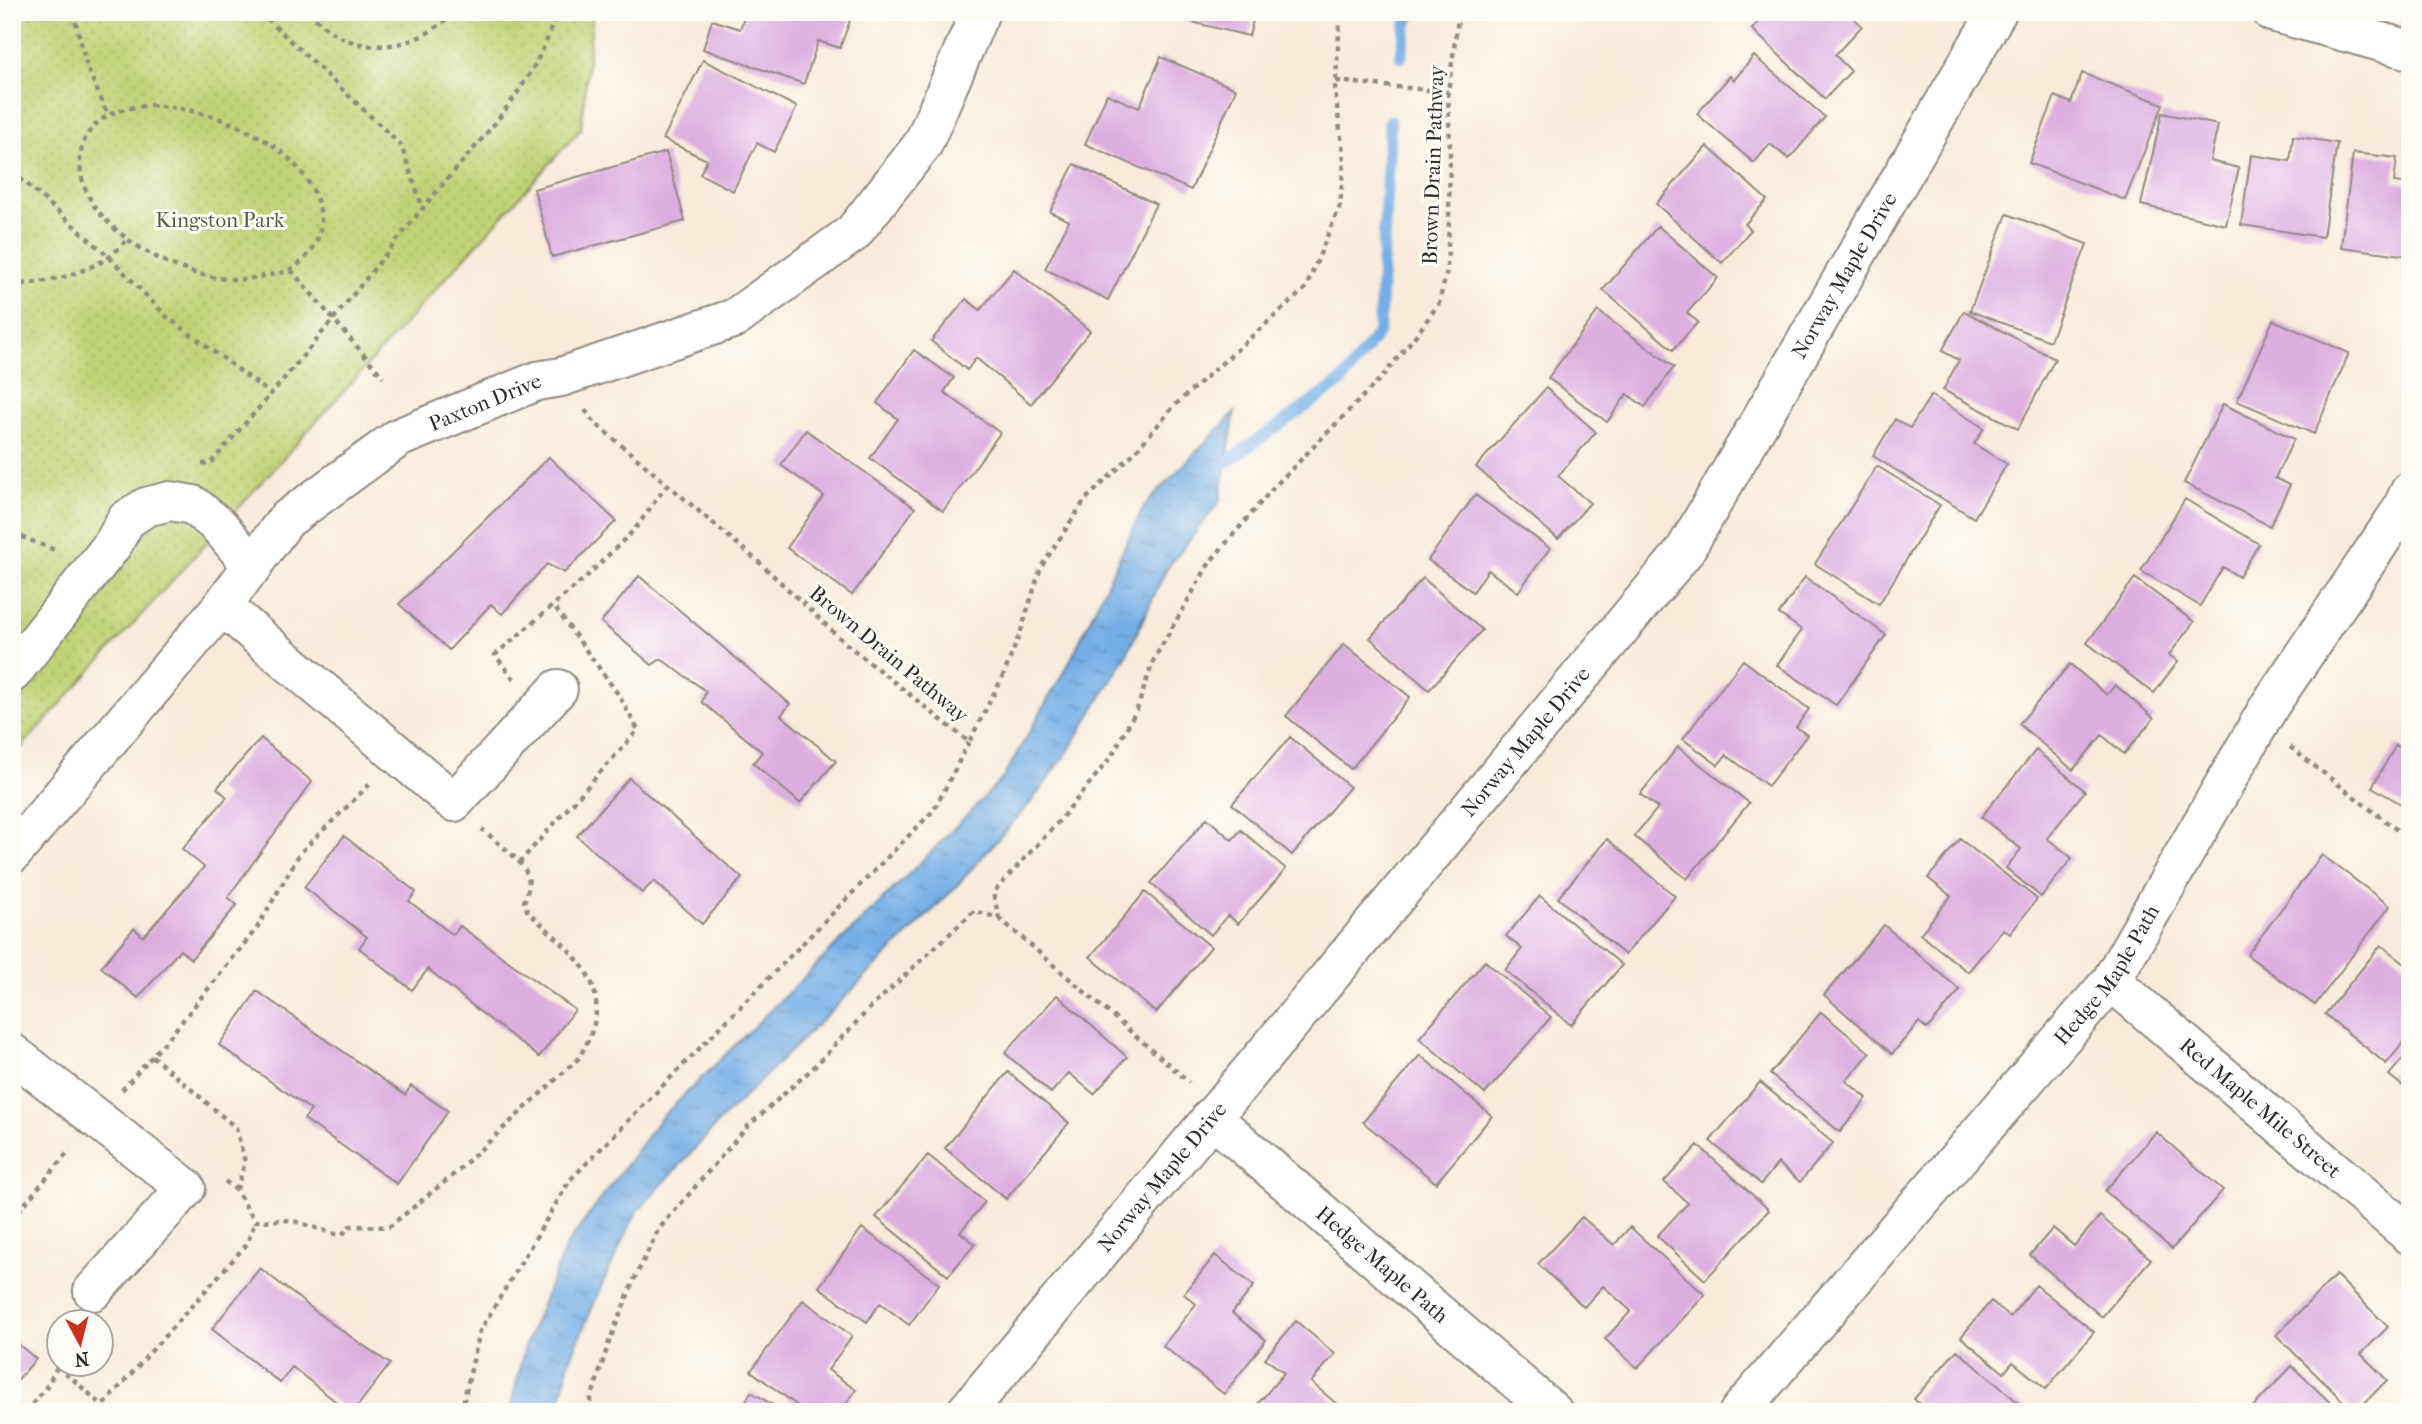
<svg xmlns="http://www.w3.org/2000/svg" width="2422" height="1424" viewBox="0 0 2422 1424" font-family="'IM FELL French Canon',serif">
  <defs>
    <pattern id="park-dots" width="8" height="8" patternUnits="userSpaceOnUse" patternTransform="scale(1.75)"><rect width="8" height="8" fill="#c1d376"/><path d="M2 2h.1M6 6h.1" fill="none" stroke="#a6b566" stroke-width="1.8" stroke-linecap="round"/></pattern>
    <pattern id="water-ripples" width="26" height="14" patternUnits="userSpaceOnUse" patternTransform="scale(1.75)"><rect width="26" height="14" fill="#74aee5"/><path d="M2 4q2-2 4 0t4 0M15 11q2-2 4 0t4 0" fill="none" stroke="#5f8eba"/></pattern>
  </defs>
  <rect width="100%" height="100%" fill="#fdfcf7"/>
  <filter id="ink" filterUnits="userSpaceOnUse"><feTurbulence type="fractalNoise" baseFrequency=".0143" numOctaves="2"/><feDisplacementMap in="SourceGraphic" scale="14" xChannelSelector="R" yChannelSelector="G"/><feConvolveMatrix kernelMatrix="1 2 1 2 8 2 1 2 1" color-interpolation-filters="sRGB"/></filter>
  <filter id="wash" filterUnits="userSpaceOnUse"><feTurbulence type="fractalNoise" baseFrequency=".00686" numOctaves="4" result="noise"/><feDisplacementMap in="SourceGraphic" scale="28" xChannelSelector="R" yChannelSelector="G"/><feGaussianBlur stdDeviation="1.57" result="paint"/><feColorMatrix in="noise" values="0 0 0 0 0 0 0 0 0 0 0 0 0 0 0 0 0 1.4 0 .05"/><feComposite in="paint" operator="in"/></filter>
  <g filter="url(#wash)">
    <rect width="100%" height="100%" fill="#f8ebda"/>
    <!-- park -->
    <path fill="url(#park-dots)" stroke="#767f50" stroke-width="2" d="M12,12H593L581,129L12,758Z"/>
    <!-- water -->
    <path fill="url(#water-ripples)" stroke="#506c88" stroke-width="2" d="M1235,412L1220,501L1166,570L1125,658L1065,756L1031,802L953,890L720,1121L636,1213L605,1278L569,1362L558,1412H510L525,1346L566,1246L660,1119L934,849L1003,778L1072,657L1144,506Z"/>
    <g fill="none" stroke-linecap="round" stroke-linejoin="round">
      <!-- stream -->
      <path stroke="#74aee5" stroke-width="12" d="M1401,57L1406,25L1412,12
        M1215,470L1342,381L1379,332L1390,121"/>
    </g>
    <g id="blocks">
      <!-- building -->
      <path fill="#deaee1" d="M746,12H853L840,48L818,41L804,84L703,49L712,20L740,29Z
        M1150,12H1255L1249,36Z
        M1768,12H1847L1862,26L1835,55L1851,71L1825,99L1752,29Z
        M1754,56L1825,117L1789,159L1770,144L1754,163L1697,114L1730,76L1734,80Z
        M1161,57L1236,89L1191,190L1085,144L1107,94L1139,108Z
        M703,60L797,107L774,152L757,143L733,191L700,174L707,160L663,139Z
        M2082,73L2163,104L2125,200L2029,163L2055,96L2071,103Z
        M2162,113L2218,125L2210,161L2239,168L2226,225L2141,205Z
        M2293,136L2337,143L2323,237L2241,225L2251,155L2290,161Z
        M1707,146L1767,200L1745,224L1751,230L1722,263L1656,204Z
        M666,152L685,221L552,257L534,189Z
        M2353,153L2397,158L2394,182L2410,184V256L2341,247Z
        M1074,164L1156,204L1108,300L1045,269L1069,221L1050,212Z
        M2007,214L2087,244L2050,341L1970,311Z
        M1658,226L1718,278L1687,313L1698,322L1673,350L1603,290Z
        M1014,269L1090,331L1031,404L976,358L967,370L931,341L966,299L980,310Z
        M1598,311L1674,367L1645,407L1627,394L1607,422L1548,378Z
        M1964,311L2055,359L2018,429L1943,390L1959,360L1942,351Z
        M2273,320L2349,353L2314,434L2237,401Z
        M914,350L954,378L944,392L1000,433L943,511L870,458L898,419L877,403Z
        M1546,388L1596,432L1558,476L1590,503L1558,539L1476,467Z
        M1931,395L1984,428L1974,444L2007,464L1974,518L1873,456L1895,419L1910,428Z
        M2223,404L2294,439L2275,478L2290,485L2270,526L2184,483Z
        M806,430L915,508L852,595L787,548L824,496L781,465Z
        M549,457L616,521L564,573L547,564L502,614L491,604L449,650L399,604Z
        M1877,466L1940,505L1879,604L1815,564Z
        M1475,495L1550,548L1518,592L1488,570L1473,592L1428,560Z
        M2185,499L2259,544L2239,577L2223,567L2200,606L2141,571Z
        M639,576L790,704L781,715L836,761L800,803L753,763L762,752L702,702L706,691L661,659L652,665L601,622Z
        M1805,577L1886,635L1836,705L1777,665L1802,630L1779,614Z
        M1423,578L1482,630L1429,690L1370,638Z
        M2135,578L2194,622L2169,655L2178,661L2154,693L2087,643Z
        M1344,644L1410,697L1351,769L1286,716Z
        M1743,660L1809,709L1796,727L1807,735L1768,786L1726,755L1718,765L1683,739Z
        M2070,664L2107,695L2115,685L2154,718L2124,754L2102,735L2073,770L2019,724Z
        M1290,737L1350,787L1292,855L1232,804Z
        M261,738L312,782L228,897L237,905L191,959L180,950L138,998L101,967L134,928L143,937L204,867L182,849L227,797L217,788Z
        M2396,745L2410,753V809L2372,787Z
        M1678,747L1749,803L1687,879L1634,836L1658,808L1640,794Z
        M2036,750L2085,791L2047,838L2072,858L2041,897L2006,868L2021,849L1981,817Z
        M629,778L742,878L702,924L654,881L642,893L577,836Z
        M1207,818L1232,840L1241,830L1286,869L1238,924L1228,915L1211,935L1151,883Z
        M344,836L416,892L409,901L453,935L460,926L575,1010L539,1057L479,1011L428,969L412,990L359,948L367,937L304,887Z
        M1607,839L1675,896L1625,955L1558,898Z
        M1960,839L2037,899L2010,934L2003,929L1968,972L1920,934L1951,896L1928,878Z
        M2322,855L2390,906L2315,1005L2247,955Z
        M1145,892L1211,947L1156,1013L1090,957Z
        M1540,896L1622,965L1571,1025L1505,970L1522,949L1506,936Z
        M1884,925L1960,990L1927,1029L1919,1022L1892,1054L1824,995Z
        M2381,945L2410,968V1035L2386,1064L2325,1014Z
        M1485,961L1551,1017L1485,1094L1419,1038Z
        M257,991L405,1095L411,1086L448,1111L397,1184L304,1119L311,1110L219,1045Z
        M1057,995L1127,1057L1094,1094L1069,1073L1051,1093L1005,1053Z
        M1821,1012L1870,1053L1846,1081L1867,1098L1840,1132L1770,1074Z
        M2410,1050V1092L2389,1075Z
        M1420,1055L1492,1116L1436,1183L1363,1122Z
        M1008,1072L1069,1123L1006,1199L945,1148Z
        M1760,1082L1833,1143L1800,1182L1778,1163L1761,1184L1710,1141Z
        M2156,1132L2223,1190L2172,1249L2105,1191Z
        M1698,1145L1769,1210L1705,1280L1657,1236L1688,1203L1664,1182Z
        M928,1155L985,1202L960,1232L975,1244L948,1276L876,1217Z
        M2100,1216L2151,1259L2102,1317L2030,1255L2053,1228L2074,1246Z
        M1582,1217L1614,1245L1630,1227L1705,1295L1637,1368L1605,1339L1631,1311L1603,1286L1584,1307L1538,1264Z
        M862,1228L939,1284L909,1325L880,1303L867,1322L819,1287Z
        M1215,1255L1254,1286L1232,1313L1266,1340L1224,1394L1163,1346L1196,1304L1184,1294Z
        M260,1268L328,1321L390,1364L353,1412H349L292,1367L280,1383L212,1329Z
        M2336,1275L2388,1327L2361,1354L2387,1380L2356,1412H2354L2276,1335Z
        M2036,1285L2094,1332L2046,1389L2013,1362L2004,1373L1961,1337L1991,1301L2010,1317Z
        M803,1300L852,1336L828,1370L856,1390L840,1412H806L751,1371Z
        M1296,1321L1335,1354L1311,1382L1346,1412H1251L1284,1373L1265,1358Z
        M12,1339L36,1359L12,1386Z
        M1957,1350L2029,1412H1928L1914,1399Z
        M2292,1366L2340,1412H2248Z
        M751,1392L785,1412H740Z"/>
    </g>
  </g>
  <g filter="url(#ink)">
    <use href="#blocks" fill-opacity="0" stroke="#928b82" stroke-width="2"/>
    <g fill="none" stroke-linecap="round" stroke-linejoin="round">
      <!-- minor casing -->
      <g stroke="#928b82" stroke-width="42">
        <g id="minor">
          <path d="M2272,12L2410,50"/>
          <path d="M222,606L454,802L558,689"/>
          <path d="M12,673L113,544L126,520L146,507L170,501L193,505L219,526L253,567"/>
          <path id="s1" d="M12,854L222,606L286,520L398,438L537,381L561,377L735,318L853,233L923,144L980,12"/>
          <path id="s2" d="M2111,981L2410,1235"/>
          <path d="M12,1053L186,1188L93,1291"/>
          <path id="s3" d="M1211,1117L1553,1412"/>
          <path id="s4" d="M966,1412L1684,552L1997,12"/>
          <path id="s5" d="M1739,1412L2111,981L2270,705L2400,512L2410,491"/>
        </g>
      </g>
      <!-- path -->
      <path stroke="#928b82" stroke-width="4.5" stroke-dasharray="5 5" stroke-linecap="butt" d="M73,12L87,67L108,115
        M260,12L401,145L423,209
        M308,12C317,20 328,30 338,36C376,56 426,44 453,12
        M1336,81L1448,92
        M150,105C193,108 232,119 269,143C302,163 338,212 312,249C307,257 298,266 289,270C280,274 268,275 258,277C204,289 127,251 95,207C74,176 72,135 109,115C121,108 136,107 150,105Z
        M12,171L109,257L166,316L271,394C323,333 373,270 423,208C470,150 538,86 556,12
        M291,270L383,377
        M12,284C45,284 79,275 108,258C115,253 122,245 128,239
        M585,410L594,422L761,564L844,642L969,742L1003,676L1020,634L1041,567L1085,500L1133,454L1175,405L1306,288L1340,205L1344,160L1335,91L1340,20L1338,12
        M202,464H210L271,394
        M12,533L57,551
        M514,679L495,655L585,578L635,529L667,485
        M2290,747L2410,840
        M519,863L638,730L618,694L553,605
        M999,918L1189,1082
        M152,1056L236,1128L245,1162L237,1189
        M122,1090L171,1035L257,928L300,853L371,783
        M225,1181L236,1190L255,1221L291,1220L338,1235L344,1233L350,1226L389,1227L453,1175L578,1059C622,988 579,959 528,912L524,902C527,894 531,883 527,874C522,860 494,840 482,829
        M12,1219L70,1150
        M58,1366L102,1405
        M26,1412L47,1386L60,1362
        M97,1412L247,1244L255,1221
        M461,1412L480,1331L570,1180L934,810L969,742
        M587,1412L609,1342L634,1280L658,1230L746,1128L813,1068L870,1008L974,911L999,918L993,893L1059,821L1111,757L1137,709L1154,659L1210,562L1274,487L1383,376L1420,330L1439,303L1447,271L1449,221L1450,148L1448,92L1459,12"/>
      <!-- minor -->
      <use href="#minor" stroke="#fff" stroke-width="38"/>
    </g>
  </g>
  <g text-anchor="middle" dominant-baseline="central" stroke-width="6" stroke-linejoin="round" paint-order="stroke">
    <!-- street labels -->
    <g font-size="21" fill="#2b2b2b" stroke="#fdfcf7">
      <text transform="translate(1433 165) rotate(-88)">Brown Drain Pathway</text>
      <text stroke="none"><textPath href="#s4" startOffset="1440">Norway Maple Drive</textPath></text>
      <text stroke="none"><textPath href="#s1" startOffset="665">Paxton Drive</textPath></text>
      <text transform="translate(889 654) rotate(40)">Brown Drain Pathway</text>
      <text stroke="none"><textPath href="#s4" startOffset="873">Norway Maple Drive</textPath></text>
      <text stroke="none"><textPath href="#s5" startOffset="572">Hedge Maple Path</textPath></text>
      <text stroke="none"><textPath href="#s2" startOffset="196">Red Maple Mile Street</textPath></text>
      <text stroke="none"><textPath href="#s4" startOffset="306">Norway Maple Drive</textPath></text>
      <text stroke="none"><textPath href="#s3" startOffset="226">Hedge Maple Path</textPath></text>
    </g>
    <!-- park labels -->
    <g font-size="21" fill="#585d42" stroke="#fdfcf7">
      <text x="220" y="220">Kingston Park</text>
    </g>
  </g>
  <!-- margin -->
  <rect width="2422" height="1424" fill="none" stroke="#fdfcf7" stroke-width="42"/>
  <!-- north arrow -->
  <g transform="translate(80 1343) rotate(173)"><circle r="33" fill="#fdfcf7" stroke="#a9a8a5" stroke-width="2"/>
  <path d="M0-5L12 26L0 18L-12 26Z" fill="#c8321e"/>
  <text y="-10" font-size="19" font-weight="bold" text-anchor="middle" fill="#2b2b2b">N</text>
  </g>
</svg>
